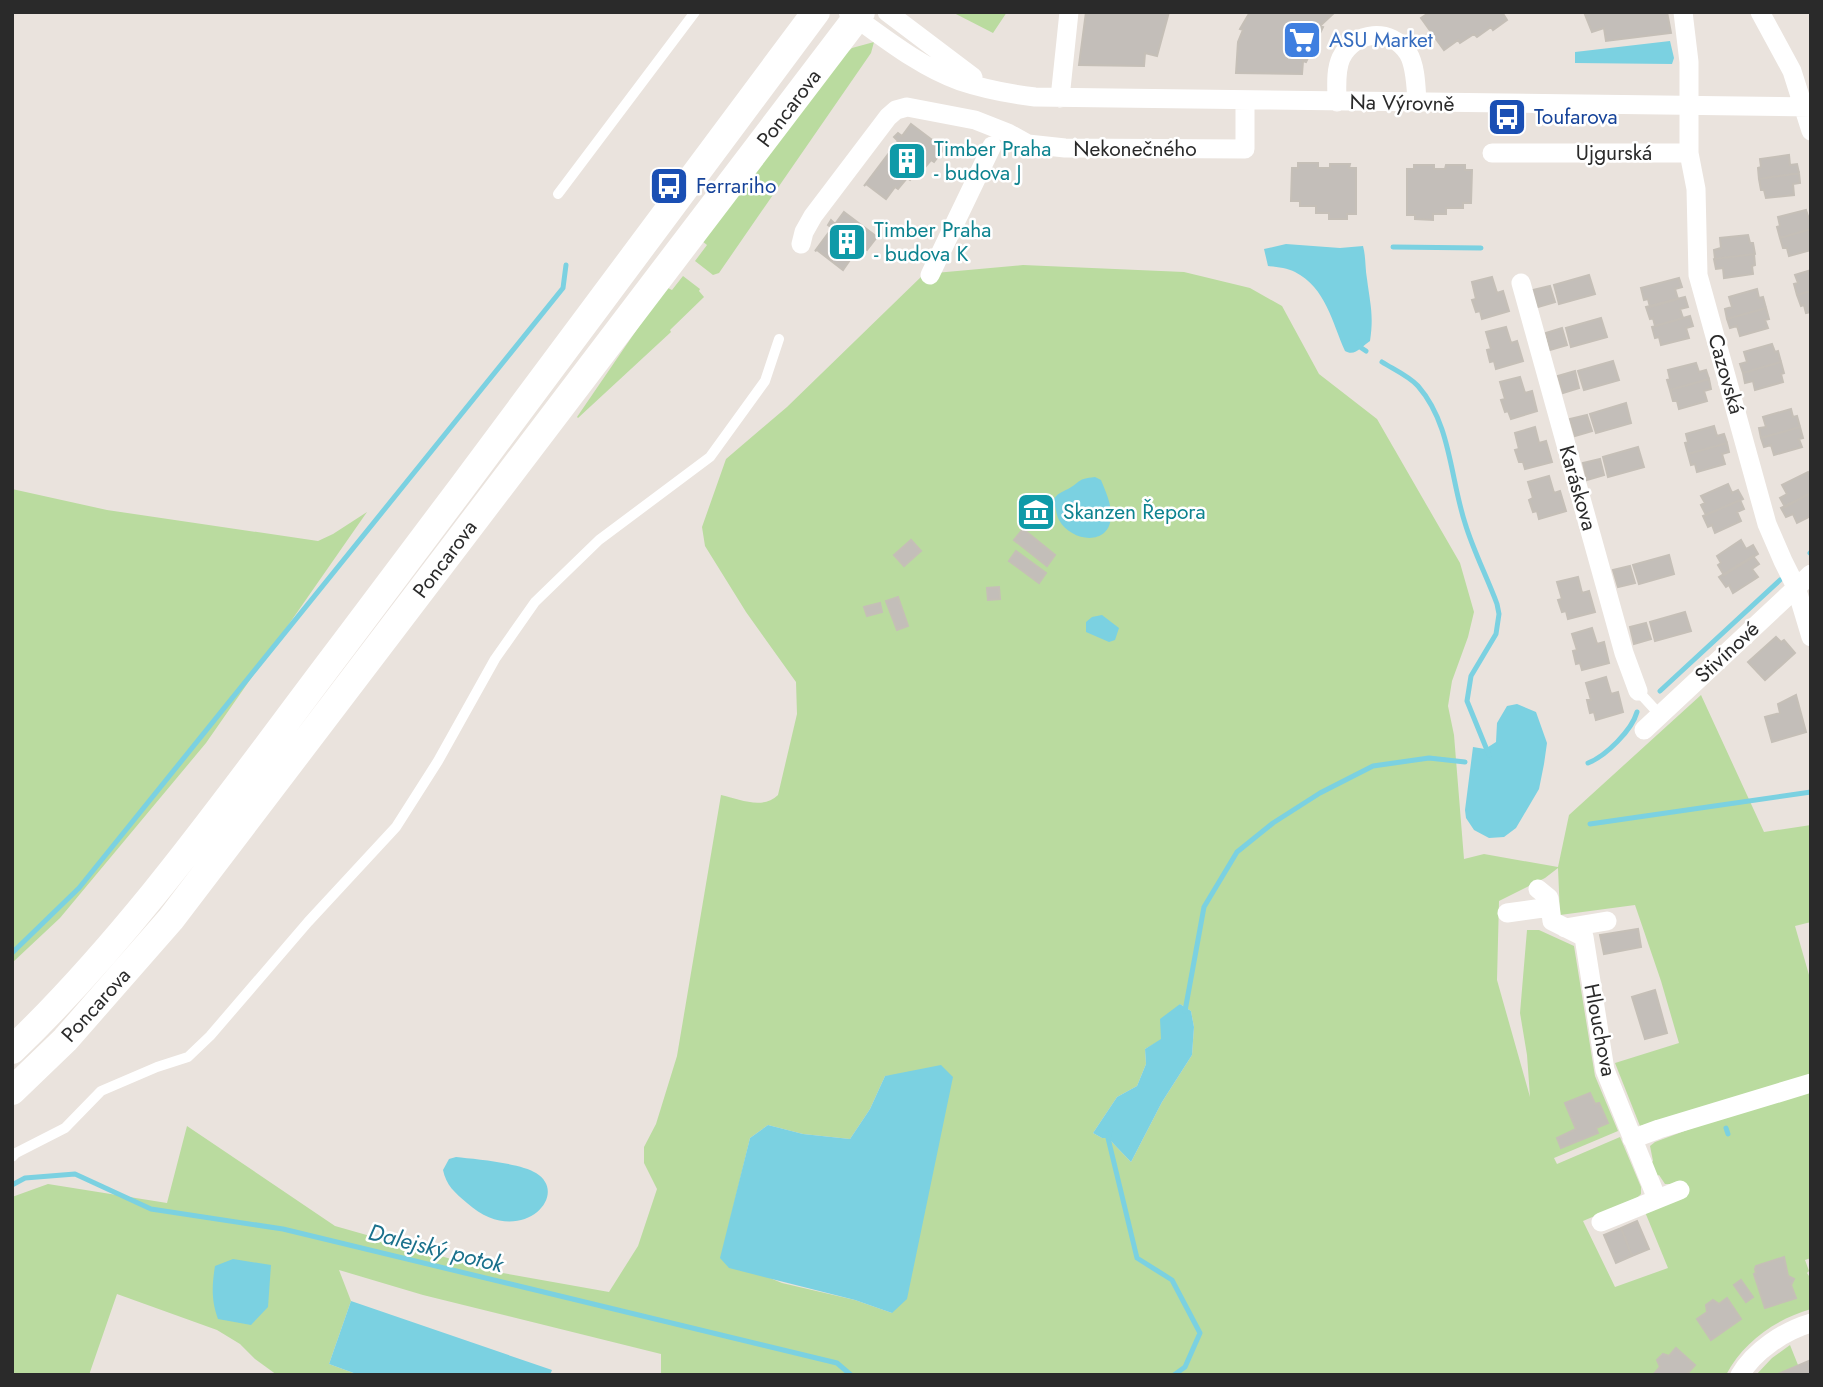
<svg xmlns="http://www.w3.org/2000/svg" width="1823" height="1387" viewBox="0 0 1823 1387" font-family="Jost,sans-serif">
  <rect width="100%" height="100%" fill="#eae3dd"/>
  <!-- green -->
  <path fill="#badb9f" fill-rule="evenodd" d="M952,12H1007L993,33Z
    M874,42L871,53L719,273L713,275L695,261L707,245L702,241L840,58L852,48Z
    M1023,265L1184,272L1250,288L1282,306L1319,374L1377,419L1460,563L1474,612L1468,637L1452,681L1448,706L1454,735L1464,859L1484,854L1558,867L1569,815L1701,695L1764,832L1811,825V922L1795,926L1811,982V1074L1640,1126L1615,1063L1679,1043L1661,981L1635,905L1560,915L1558,868L1545,878L1499,901L1497,980L1530,1097L1527,1055L1520,1013L1527,930H1539L1574,946L1595,1076L1618,1131L1554,1158L1557,1164L1620,1137L1641,1187V1194L1637,1198L1583,1221L1615,1287L1668,1268L1645,1212L1671,1184H1665L1659,1175L1657,1176L1651,1163L1653,1161L1650,1146L1655,1142L1706,1123L1811,1091V1258L1805,1260L1809,1271L1807,1273L1811,1279V1309C1776,1319 1743,1342 1726,1375H1684L1686,1372L1676,1349L1669,1356L1662,1354L1657,1360L1660,1367L1653,1375H661V1354L423,1295L339,1270L351,1301L329,1364L359,1375H277L255,1359L240,1344L217,1330L117,1294L89,1375H12V1197L48,1184L167,1203L187,1126L335,1226L497,1272L609,1292L638,1246L657,1189L644,1163V1147L656,1124L677,1056L721,795C739,799 763,810 778,795L797,714L796,682L746,612L705,546L702,527L726,459L787,407L924,274ZM1180,1004L1191,1011L1194,1027L1192,1055L1162,1102L1131,1162L1108,1138H1102L1093,1133L1117,1097L1137,1086L1146,1064L1145,1049L1161,1040ZM899,1075L892,1313L855,1300L782,1283L721,1258L750,1138L768,1125L803,1134L850,1139L870,1109L885,1076ZM1783,1257L1788,1276L1793,1279L1791,1285L1796,1298L1765,1308L1754,1275L1756,1273L1755,1269L1756,1266ZM1727,1299L1741,1319L1711,1340L1706,1305L1713,1301L1719,1304Z
    M683,276L700,289L699,291L704,297L670,330L671,332L578,418L577,417L666,287L672,290Z
    M12,489L107,510L318,541L333,534L367,512L206,743L60,918L12,963Z
    M1790,1345L1798,1365L1778,1375H1756L1772,1358Z"/>
  <!-- water -->
  <path fill="#7bd1e1" d="M1670,41L1674,58L1672,64L1575,63V52Z
    M1286,244L1340,248L1363,246C1366,257 1365,268 1367,279C1370,303 1374,315 1370,341C1362,346 1355,357 1345,351C1332,322 1326,288 1295,272C1288,268 1276,267 1268,266L1264,249Z
    M1095,477L1101,480C1105,490 1112,505 1111,516C1110,547 1071,542 1059,520C1056,515 1056,506 1053,500C1058,493 1060,493 1068,489C1081,482 1076,479 1095,477Z
    M1102,615L1119,628L1115,640L1109,642L1086,632V622L1092,617Z
    M1517,704L1536,712L1547,743L1544,764L1539,789L1516,828L1504,837L1489,838L1474,830L1466,818L1465,810L1473,747L1485,749L1496,742L1497,723L1507,706Z
    M1180,1004L1191,1011L1194,1027L1192,1055L1162,1102L1131,1162L1108,1138H1102L1093,1133L1117,1097L1137,1086L1146,1064L1145,1049L1161,1039L1160,1019Z
    M941,1065L953,1077L907,1299L892,1313L855,1300L729,1268L720,1258L750,1138L768,1125L803,1134L850,1139L870,1109L885,1076Z
    M456,1157C475,1159 520,1163 536,1173C572,1195 519,1250 467,1203C455,1193 446,1185 443,1170L449,1159Z
    M233,1259L271,1265L268,1307L251,1325L218,1319C211,1300 212,1285 215,1266Z
    M351,1301L552,1370L550,1375H359L329,1364Z"/>
  <g fill="none" stroke-linecap="round" stroke-linejoin="round">
    <!-- stream -->
    <path stroke="#7bd1e1" stroke-width="5" d="M1393,247L1481,248
      M1358,342L1360,347L1366,351
      M1382,362C1393,369 1409,376 1418,386C1451,424 1450,477 1465,523C1473,550 1487,577 1497,604L1499,614L1496,634L1471,676L1467,701L1489,755
      M1810,553L1811,552
      M1660,691L1780,580
      M1588,763C1606,756 1632,730 1637,712
      M1590,824L1811,792
      M12,953L79,888L563,288L566,265
      M1185,1011L1204,907L1237,852L1273,823L1320,793L1373,766L1429,758L1465,762
      M1726,1128L1728,1134
      M1110,1133L1108,1138L1137,1258L1172,1280L1200,1333L1185,1367L1174,1375
      M12,1185L25,1178L75,1174L151,1209L283,1229L837,1363L851,1375"/>
  </g>
  <!-- building -->
  <path fill="#c3beb9" stroke="#c5bfb7" stroke-width="2" d="M1086,12H1169L1157,56L1145,53L1144,66L1079,65Z
    M1250,12H1335L1320,26L1323,27L1306,62L1303,61L1302,74L1236,73L1238,42L1243,30L1240,29Z
    M1430,12H1502L1507,20L1493,30L1491,27L1477,37L1474,34L1460,43L1458,40L1444,50L1421,18Z
    M1584,12H1667L1671,33L1606,41L1604,28L1592,32Z
    M911,124L944,149L934,162L931,160L922,171L919,169L910,180L907,178L898,189L895,187L886,199L866,184L864,186L898,141L894,137L898,133L902,136Z
    M1789,155L1790,165L1797,164L1799,173L1759,179L1758,168L1761,167L1760,159Z
    M1298,163H1318V168H1330V164H1350L1349,168H1356V214H1347V219H1329V213H1316V206H1300V201H1291L1292,168H1298Z
    M1414,165H1434V169H1445L1446,165H1465V170H1472L1471,203H1463V208H1446V214H1433V220L1415,219V215H1407V169H1414Z
    M1799,173L1800,183L1793,184L1794,195L1766,198L1764,190H1761L1759,179Z
    M1806,210L1809,219H1811V229L1780,238L1777,227L1780,226L1778,217Z
    M844,212L877,237L867,250L864,248L855,259L852,257L843,270L817,250L815,251L832,228L828,225L831,220L835,224Z
    M1811,229V250L1789,256L1787,248H1783L1780,238Z
    M1748,235L1750,243H1753L1755,254L1715,259L1714,250L1721,248L1720,238Z
    M1754,254L1755,265L1752,266L1753,274L1724,278L1723,268L1716,269L1714,259Z
    M1811,270V291L1797,295L1794,284L1798,283L1795,275Z
    M1589,275L1595,294L1559,304L1554,285Z
    M1492,277L1497,293L1503,291L1509,311L1482,319L1480,311L1476,312L1472,300L1476,299L1472,282Z
    M1679,278L1682,287L1675,289L1678,299L1650,307L1648,299L1644,300L1641,288Z
    M1550,286L1555,302L1538,307L1533,290Z
    M1757,289L1759,298L1763,297L1766,308L1727,319L1725,309L1732,307L1729,297Z
    M1811,291V312L1806,313L1804,305L1801,306L1797,295Z
    M1685,297L1688,307L1680,309L1683,318L1655,326L1653,318L1650,319L1646,307Z
    M1766,308L1769,319L1765,320L1768,328L1740,336L1737,326L1730,328L1727,319Z
    M1690,316L1693,326L1686,328L1689,338L1661,345L1659,337L1655,338L1652,327Z
    M1601,318L1607,337L1571,347L1566,328Z
    M1506,327L1511,343L1517,341L1523,361L1496,369L1494,361L1490,362L1487,350L1491,349L1486,332Z
    M1562,328L1567,345L1550,350L1546,333Z
    M1772,344L1775,352L1778,351L1781,362L1743,373L1740,364L1747,362L1744,352Z
    M1613,361L1619,380L1584,390L1578,371Z
    M1781,362L1784,373L1781,374L1783,382L1755,390L1753,381L1745,383L1743,373Z
    M1696,363L1699,372L1706,370L1709,379L1670,390L1667,380L1670,379L1668,370Z
    M1575,371L1579,388L1563,393L1558,376Z
    M1520,377L1525,393L1532,391L1537,411L1511,419L1508,411L1505,412L1501,400L1505,399L1500,382Z
    M1709,379L1711,389L1704,391L1707,401L1679,409L1677,401H1673L1670,390Z
    M1626,403L1631,423L1596,433L1590,414Z
    M1791,409L1793,417L1797,416L1800,427L1761,438L1759,428L1766,427L1763,417Z
    M1587,415L1592,431L1575,436L1570,419Z
    M1714,426L1717,436L1724,434L1727,443L1688,454L1685,443L1688,442L1686,434Z
    M1535,427L1539,443L1546,441L1552,462L1525,469L1523,462H1519L1515,450L1519,449L1515,433Z
    M1800,427L1803,438L1799,439L1802,447L1774,455L1771,445L1764,447L1761,438Z
    M1727,443L1729,452L1722,454L1725,464L1697,472L1695,464L1691,465L1688,454Z
    M1638,447L1644,467L1608,477L1603,457Z
    M1600,459L1604,475L1587,480L1583,463Z
    M1808,472L1811,478V493L1785,507L1780,498L1787,494L1782,485Z
    M1549,476L1554,493L1560,491L1566,511L1539,519L1537,511L1533,512L1529,500L1533,498L1528,482Z
    M1728,484L1732,493L1738,490L1743,499L1706,515L1701,505L1705,503L1701,496Z
    M1811,493V516L1797,523L1793,514L1786,517L1781,508Z
    M1740,500L1744,509L1737,512L1741,521L1715,533L1712,525L1708,527L1703,516Z
    M1046,503L1051,518L1037,522L1032,508Z
    M1023,529L1055,555L1047,566L1014,540Z
    M911,540L921,551L904,566L894,555Z
    M1741,540L1746,549L1753,545L1758,554L1724,575L1718,565L1721,563L1717,556Z
    M1016,551L1046,573L1039,583L1009,561Z
    M1669,555L1674,574L1639,584L1633,565Z
    M1753,556L1759,564L1752,569L1758,577L1733,593L1729,585L1726,587L1719,577Z
    M1630,566L1635,583L1618,587L1613,570Z
    M1578,577L1582,593L1589,591L1595,612L1568,619L1566,611L1562,612L1558,600L1562,599L1557,582Z
    M999,587L1000,599L988,600L987,588Z
    M898,597L908,626L897,630L886,601Z
    M880,603L882,612L867,616L864,607Z
    M1685,612L1691,631L1655,641L1650,622Z
    M1646,623L1651,639L1634,644L1630,627Z
    M1592,628L1597,644L1604,642L1609,663L1582,670L1580,663L1576,664L1573,651L1577,650L1572,634Z
    M1776,637L1781,642L1784,640L1795,653L1765,680L1748,662Z
    M1606,677L1611,694L1618,692L1623,712L1596,720L1594,712L1590,713L1587,700H1591L1586,683Z
    M1796,695L1806,732L1772,742L1765,717L1780,713L1778,704Z
    M1638,929L1641,947L1604,954L1600,935Z
    M1655,990L1667,1033L1645,1039L1632,997Z
    M1590,1093L1595,1104L1599,1103L1608,1123L1596,1128L1598,1133L1561,1148L1557,1138L1576,1129L1565,1103Z
    M1637,1221L1649,1249L1632,1256L1621,1228Z
    M1621,1228L1632,1256L1616,1263L1604,1235Z
    M1784,1257L1788,1276L1794,1279L1791,1285L1796,1298L1765,1308L1754,1274L1756,1273L1755,1269L1756,1266Z
    M1741,1280L1753,1297L1746,1302L1734,1285Z
    M1727,1298L1741,1319L1711,1340L1697,1319L1707,1312L1706,1305L1713,1300L1719,1304Z
    M1676,1348L1695,1365L1687,1374L1653,1375L1660,1367L1657,1360L1663,1354L1669,1356Z
    M1811,1360V1375H1778V1374Z"/>
  <g fill="none" stroke-linecap="round" stroke-linejoin="round">
    <!-- lane -->
    <path stroke="#fff" stroke-width="10" d="M558,194L695,12
      M1638,691L1660,715
      M12,1157L16,1153L65,1128L101,1091L157,1067L188,1057L210,1036L308,922L396,827L438,761L495,659L535,602L599,540L710,457L765,381L779,339"/>
    <!-- street -->
    <path stroke="#fff" stroke-width="19" d="M848,12C883,37 920,67 960,81C984,89 1010,94 1035,97L1811,107
      M887,12L973,77
      M1760,12L1792,71L1811,131
      M1060,98L1069,12
      M1337,102C1337,88 1335,71 1341,58C1354,31 1391,27 1408,53C1416,66 1416,88 1417,102
      M1492,153H1689V62L1683,12
      M1689,153L1696,189L1698,275L1767,524L1783,561L1796,587L1811,637
      M801,244L804,232L813,216L888,117L896,110L907,107L975,120L1008,133L1028,144L1065,148L1245,149V100
      M930,275L992,146
      M1521,283L1624,653L1638,691
      M1644,730L1811,574
      M1538,889L1549,898L1552,921L1584,937L1605,1070L1657,1199
      M1507,913L1550,907
      M1565,928L1607,921
      M1632,1139L1659,1129L1811,1083
      M1601,1222L1680,1190
      M1740,1375C1754,1351 1784,1331 1811,1323"/>
    <!-- secondary -->
    <path stroke="#fff" stroke-width="28" d="M12,1050C137,930 237,785 342,647C501,436 659,224 816,12
      M12,1091L65,1040L171,919L861,12"/>
  </g>
  <!-- icons -->
  <defs>
    <g id="supermarket-square" transform="scale(2.0125)"><rect x="-9" y="-9" width="18" height="18" rx="4" fill="#3f7fe0" stroke="#fff"/><path d="M-6-5.5h2.5l.6 2H6L4.5 2H-2.5L-4.4-4H-6ZM-1.5 3.2a1.3 1.3 0 1 0 .1 0ZM3 3.2a1.3 1.3 0 1 0 .1 0Z" fill="#fff"/></g>
    <g id="bus-square" transform="scale(2.0125)"><rect x="-9" y="-9" width="18" height="18" rx="4" fill="#1a4fb4" stroke="#fff"/><path d="M-5-6H5V4H4V6H2V4H-2V6H-4V4H-5ZM-3.5-4V0h7V-4ZM-3.5 1.2v1.5H-2V1.2ZM2 1.2v1.5H3.5V1.2Z" fill="#fff"/></g>
    <g id="building-square" transform="scale(2.0125)"><rect x="-9" y="-9" width="18" height="18" rx="4" fill="#0f9aa8" stroke="#fff"/><path d="M-4-6H4V6H1V3H-1V6H-4ZM-2.5-4.3h1.7v1.8h-1.7ZM.8-4.3h1.7v1.8H.8ZM-2.5-1h1.7V.8h-1.7ZM.8-1h1.7V.8H.8Z" fill="#fff"/></g>
    <g id="museum-square" transform="scale(2.0125)"><rect x="-9" y="-9" width="18" height="18" rx="4" fill="#0f9aa8" stroke="#fff"/><path d="M0-6L6-3V-2H-6V-3ZM-5-1h2V3h-2ZM-1-1h2V3h-2ZM3-1h2V3H3ZM-6 4H6V6H-6Z" fill="#fff"/></g>
  </defs>
  <g fill-rule="evenodd">
    <use href="#supermarket-square" x="1302" y="40"/>
    <use href="#bus-square" x="1507" y="117"/>
    <use href="#building-square" x="907" y="161"/>
    <use href="#bus-square" x="669" y="186"/>
    <use href="#building-square" x="847" y="242"/>
    <use href="#museum-square" x="1036" y="512"/>
  </g>
  <g text-anchor="middle" dominant-baseline="central" stroke-width="5" stroke-linejoin="round" paint-order="stroke">
    <!-- shop labels -->
    <g font-size="21" fill="#366cbe" stroke="#fff" text-anchor="start">
      <text x="1329" y="40">ASU Market</text>
    </g>
    <!-- street labels -->
    <g font-size="21" fill="#2a2a2a" stroke="#fff">
      <text transform="translate(1402 103) rotate(1)">Na Výrovně</text>
      <text transform="translate(789 108) rotate(-53)">Poncarova</text>
      <text x="1135" y="149">Nekonečného</text>
      <text x="1614" y="153">Ujgurská</text>
      <text transform="translate(1726 374) rotate(74)">Cazovská</text>
      <text transform="translate(1578 488) rotate(74)">Karáskova</text>
      <text transform="translate(445 559) rotate(-53)">Poncarova</text>
      <text transform="translate(1727 652) rotate(-43)">Stivínové</text>
      <text transform="translate(96 1005) rotate(-48)">Poncarova</text>
      <text transform="translate(1600 1030) rotate(79)">Hlouchova</text>
    </g>
    <!-- transit labels -->
    <g font-size="21" fill="#164399" stroke="#fff" text-anchor="start">
      <text x="1534" y="117">Toufarova</text>
      <text x="696" y="186">Ferrariho</text>
    </g>
    <!-- culture labels -->
    <g font-size="21" fill="#0d838f" stroke="#fff" text-anchor="start">
      <text x="934" y="149">Timber Praha<tspan x="934" dy="24">- budova J</tspan></text>
      <text x="874" y="230">Timber Praha<tspan x="874" dy="24">- budova K</tspan></text>
      <text x="1063" y="512">Skanzen Řepora</text>
    </g>
    <!-- water labels -->
    <g font-size="23" font-style="italic" fill="#1b718c" stroke="#fff">
      <text transform="translate(436 1248) rotate(14)">Dalejský potok</text>
    </g>
  </g>
  <!-- border -->
  <rect width="1823" height="1387" fill="none" stroke="#2a2a2a" stroke-width="28"/>
</svg>
